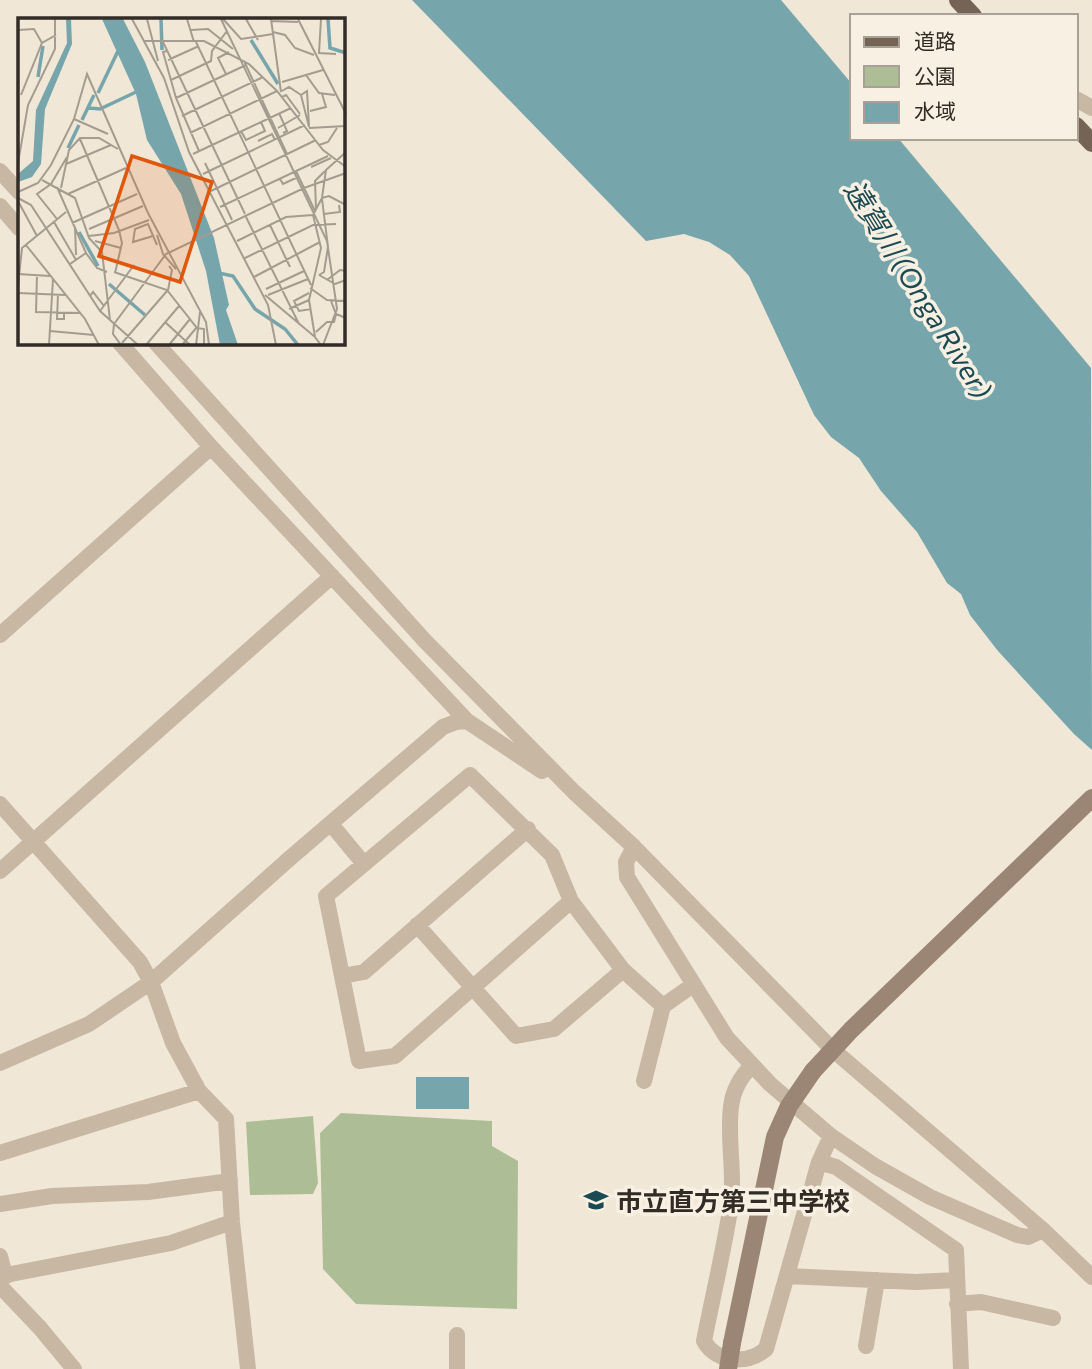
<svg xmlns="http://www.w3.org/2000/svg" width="1092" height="1369" viewBox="0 0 1092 1369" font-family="Commissioner,'Noto Sans JP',sans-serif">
  <rect width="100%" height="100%" fill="#f0e7d6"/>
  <!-- green -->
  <path fill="#adbe97" d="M341,1113L492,1121V1146L518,1161L517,1309L356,1304L323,1269L320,1133Z
    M313,1116L318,1183L313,1194L250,1195L246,1122Z"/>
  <!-- water -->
  <path fill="#76a5ac" d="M412,0H781L852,84V138H898L1091,368L1092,750L1074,734L998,651L970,615L961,594L947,583L917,532L881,491L859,458L831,437L814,415L749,276L730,255L709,242L684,234L646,241Z
    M416,1077H469V1109H416Z"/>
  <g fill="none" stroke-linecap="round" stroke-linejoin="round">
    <!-- street -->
    <path stroke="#c7b7a3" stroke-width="16" d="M1076,99L1092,108
      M0,171L19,192
      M0,206L19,228
      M120,343L211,447L467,721L542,771
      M156,343L425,641L574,792L634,847L832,1049L1043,1230L1092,1277
      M0,635L211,447
      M0,804L140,962L151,982L173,1043L199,1091L226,1119L232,1222L248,1369
      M331,824L364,864
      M634,847L626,862L627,877L727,1038L770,1084L831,1136L875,1166L930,1197L1017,1235L1028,1237L1043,1230
      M0,871L332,576
      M571,901L395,1056L359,1061L326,896L470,775L552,855L571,901L623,970L663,1006
      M417,925L516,1036L554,1029L623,970
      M342,976L364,972L528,829
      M0,1063L89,1024L151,982L289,859L443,727L456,722L467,721
      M752,1065C740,1078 733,1090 731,1107C727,1139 735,1172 731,1204C724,1250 713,1295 704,1341C716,1363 747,1365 766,1349L819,1162L831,1136
      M644,1081L663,1006L693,985
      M0,1153L199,1091
      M819,1162L836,1167L956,1250L961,1369
      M0,1204L52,1196L148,1192L230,1181
      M0,1256L5,1276
      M787,1276L916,1282L956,1280
      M0,1278L11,1274L171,1243L232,1222
      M0,1286L40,1328L74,1369
      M957,1304L981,1302L1053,1318
      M457,1335V1369
      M866,1346L877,1280"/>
    <!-- secondary -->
    <path stroke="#9b8675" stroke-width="18" d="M813,1071L851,1030L1092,798
      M728,1369L732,1343"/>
    <!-- primary -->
    <path stroke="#756356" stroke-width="18" d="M958,0L973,16
      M1076,126L1092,143"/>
    <!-- secondary-bridge -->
    <path stroke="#9b8675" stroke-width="18" d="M732,1343L775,1137L789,1106L813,1071"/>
  </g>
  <!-- icons -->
  <defs>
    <g id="school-bare" transform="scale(1.89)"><path d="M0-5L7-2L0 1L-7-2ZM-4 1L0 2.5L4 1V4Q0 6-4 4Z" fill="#1b4a53" stroke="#f8f0e2" stroke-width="2.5" paint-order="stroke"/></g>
  </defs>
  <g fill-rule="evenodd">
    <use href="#school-bare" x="596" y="1200"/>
  </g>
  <g text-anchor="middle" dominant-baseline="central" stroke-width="7" stroke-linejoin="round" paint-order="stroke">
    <!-- poi labels -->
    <g font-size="26" font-weight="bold" fill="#332b25" stroke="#f8f0e2" text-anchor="start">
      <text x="616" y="1200">市立直方第三中学校</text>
    </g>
    <!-- water labels -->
    <g font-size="28" font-style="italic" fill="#1b4a53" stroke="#f8f0e2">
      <text transform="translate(919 289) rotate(58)">遠賀川 (Onga River)</text>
    </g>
  </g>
  <!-- overview -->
  <g transform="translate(18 18)">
    <rect width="327" height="327" fill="#f0e7d6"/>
    <path d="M48,1H53L54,26L27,91L23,146L14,159L0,164V156L15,143L18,92L49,25ZM84,1H105L127,44L196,220L211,287L208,292L220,327H202L188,253L163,176L129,122L118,76Z" fill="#76a5ac"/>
    <path fill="none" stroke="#76a5ac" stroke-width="3.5" d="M143,1L144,32M310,1L312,30L328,35M233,22L260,66M20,59L25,28M80,75L100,33M71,90L82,91L118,74M64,102L76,77M50,130L61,107M61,214L80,248M196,254L215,258L237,291L267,311L280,327M91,266L127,297"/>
    <path fill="none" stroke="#a49c8f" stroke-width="2" d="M114,1L146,60L171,134L250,287L258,327M129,1L140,43M169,1L176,24M203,1L309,223L319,291L305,327M205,1L223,21L255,16M228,1L240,22M253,1L263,74M280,1L328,96M303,1L301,35L318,36M253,3L280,4M0,12L16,11L24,25M173,12L190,11L215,31M255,14L267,17L277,30L296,37M0,18V41M125,23H186L231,46L259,73L305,132L328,149M145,24L227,196M178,24L293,267M149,33L145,34L158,80L181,133M150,42L181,28M226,43L269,136M208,56L200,40L211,34M288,57L301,75L317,77M153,62L193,43L194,33L209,13M264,64L305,52M264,73L271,69L283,77L291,109M3,77L24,25L38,17M283,77L289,73L291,108M264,79L268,77L282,96M158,80L228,47M292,93L308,89L304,76M261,95L269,113L265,115M164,98L245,59M56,101L90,116M260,110L282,97M291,110L328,108M223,113L228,122L247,113L243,104M172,115L259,73M62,121L101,212L104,225L97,255M240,123L254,116L257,122M301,127L310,124L319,110M175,136L273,90M0,145L10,87L37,31V1M187,145L214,202M48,146L93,127M293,149L313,140M278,153L297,193M185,156L287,107M262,161L265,166L280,159M24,162L57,180L71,220L84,234L92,302M39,169L68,235L52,246M43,170L51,132L62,120H81L100,131M193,173L298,122M0,174L20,165L33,147L56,101L69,56L130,195L188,304L191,327M50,176L108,150M0,180L13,187L82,293L120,327M304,180L311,178L328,187M0,183L19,218M202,189L310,138M298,191L297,163L307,153M306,196L322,194L321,187M228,199L281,306M39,201L19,176L33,166L49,139M36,204L58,242M54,205L119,176M252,207L272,249M57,209L58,237M71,211L125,188M139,217L145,236L158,251M71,218L96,215L131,202M135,218L115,224L117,211L130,206L139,227M77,223L103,230M219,223L268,199L295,197M8,227L67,301L81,327M68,235L79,250L89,254M227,240L295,207L318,206M96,254L149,272L179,310L186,311V327M0,256L32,258M19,257L18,294L62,295M301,257L306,254L310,229L304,181M301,257L317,266L328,262M236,259L302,224M309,262L322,252L328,253M0,268L4,230L48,194M292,270L309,282L328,283M248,271L286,253M150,272L154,252L151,248M0,275L47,277M291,275L276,283L281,293L293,291M40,276L39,301H46V295M247,277L297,319M250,277L290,261M72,278L75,274L86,288M313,283L318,296L328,300M271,291L291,282M82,293L116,247M147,304L172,327M96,306L148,236L286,170L328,155M96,306L95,316L103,327M32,313L76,317M298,314L309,304H316L318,296M104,325L149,273M31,327L35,261M128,327L161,288M151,327L172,301M164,327L179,309M178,327L182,294M303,327L297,319L291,282L303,230L295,197L304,180L308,152L328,134"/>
    <path fill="#df570d" fill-opacity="0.15" stroke="#df570d" stroke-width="3.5" d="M114,138L194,164L162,264L81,238Z"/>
    <rect width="327" height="327" fill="none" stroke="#332b25" stroke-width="3.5"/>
  </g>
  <!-- legend -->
  <rect x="850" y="14" width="228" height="126" fill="#f8f0e2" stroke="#a9a196" stroke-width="2"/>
  <rect x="864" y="37" width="35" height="10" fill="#756356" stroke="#a9a196" stroke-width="2"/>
  <text x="914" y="49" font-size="21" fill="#332b25">道路</text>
  <rect x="864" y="66" width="35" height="21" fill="#adbe97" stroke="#a9a196" stroke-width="2"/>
  <text x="914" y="84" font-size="21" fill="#332b25">公園</text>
  <rect x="864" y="102" width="35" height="21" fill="#76a5ac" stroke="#a9a196" stroke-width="2"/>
  <text x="914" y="119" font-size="21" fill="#332b25">水域</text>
</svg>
